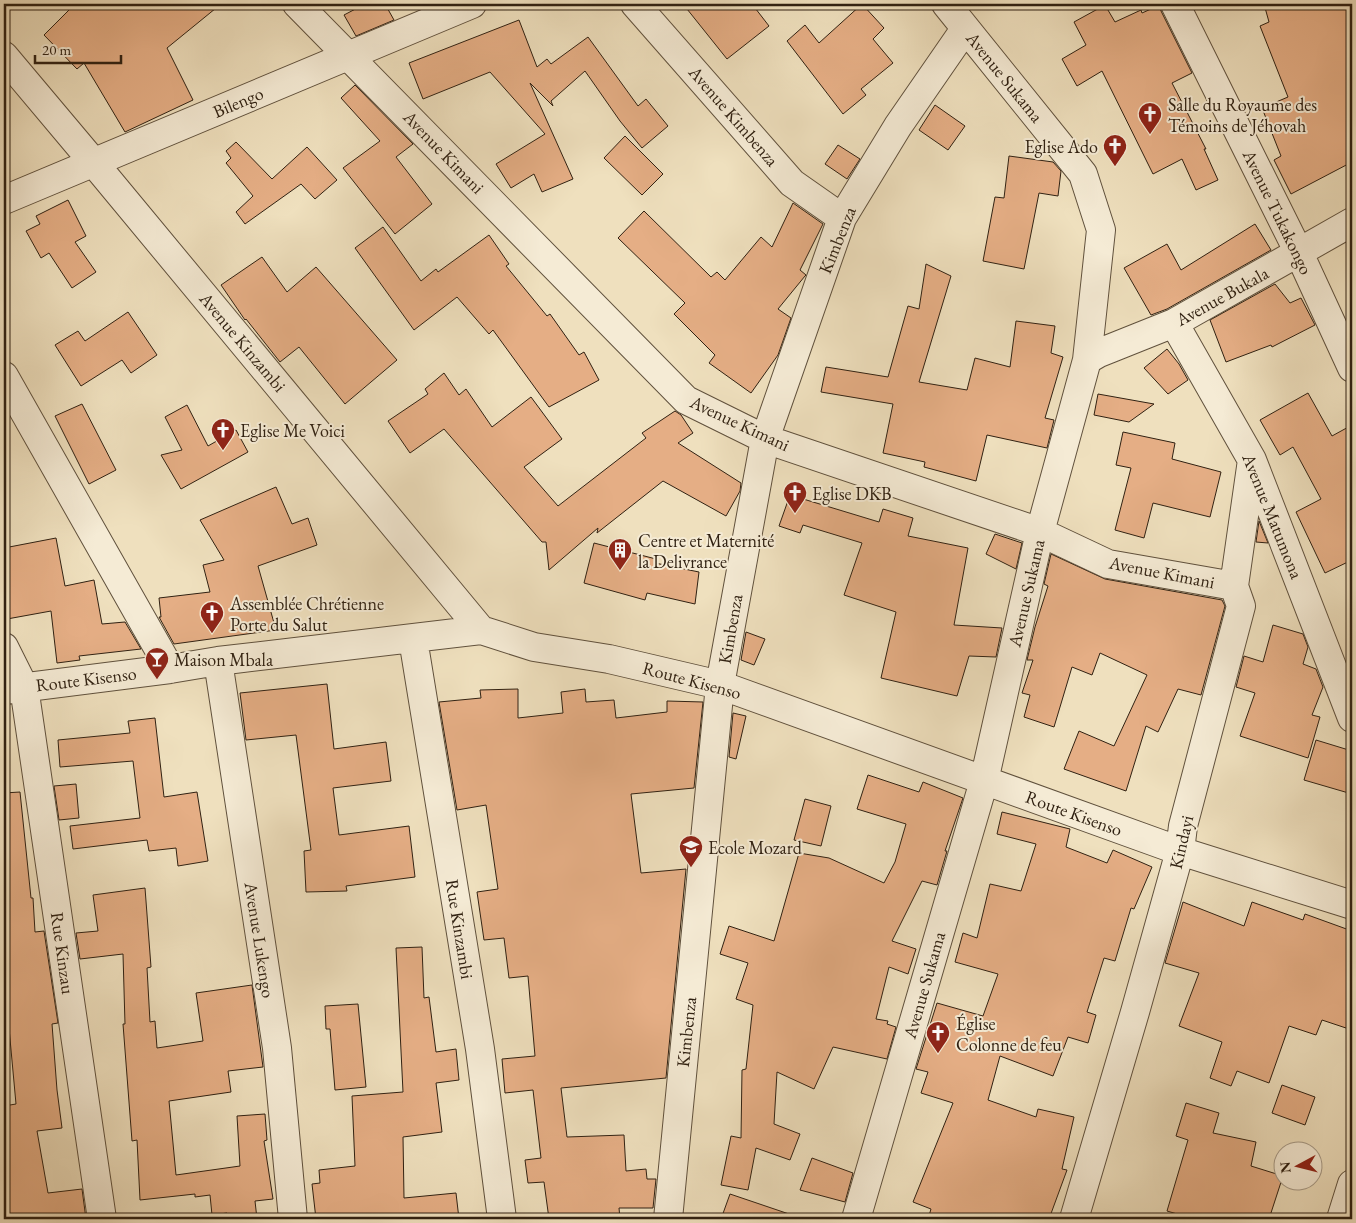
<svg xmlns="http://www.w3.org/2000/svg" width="1356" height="1223" viewBox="0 0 1356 1223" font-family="'EB Garamond',serif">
  <rect width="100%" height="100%" fill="#efe0be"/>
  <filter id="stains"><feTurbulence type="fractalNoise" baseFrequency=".004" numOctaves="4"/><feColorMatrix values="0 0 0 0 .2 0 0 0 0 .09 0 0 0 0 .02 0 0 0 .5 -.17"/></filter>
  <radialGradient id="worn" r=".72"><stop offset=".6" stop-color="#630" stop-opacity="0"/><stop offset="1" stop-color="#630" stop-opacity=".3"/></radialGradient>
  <!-- building -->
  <path fill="#e5ae85" stroke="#302112" d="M75,4H221L167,48L193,100L125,132L84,63L77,69L44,35Z
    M365,4H385L394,20L356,36L344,15Z
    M683,4H752L769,26L727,59Z
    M862,4L884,28L873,39L893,63L861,89L866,95L843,114L787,41L805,25L819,43Z
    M1264,4H1352V162L1291,194L1274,160L1281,156L1262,108L1288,97L1260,26L1269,22Z
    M1105,5L1115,22L1141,10L1142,13L1160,5L1161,11L1192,73L1172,83L1206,149H1204L1218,180L1196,190L1182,159L1153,174L1102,71L1077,86L1062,59L1086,45L1074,22Z
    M519,20L537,67L547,59L551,64L588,37L638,106L646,99L668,126L642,148L620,121L585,71L551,101L553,106L530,83L573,179L542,192L534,174L511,188L496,164L545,134L490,72L423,99L409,63Z
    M355,85L413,144L396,157L432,204L395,234L343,168L380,141L341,98Z
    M935,105L965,126L948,150L919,130Z
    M625,136L663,174L642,195L604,158Z
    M236,142L272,179L307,147L337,180L315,199L301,184L245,224L236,212L253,196L226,163L231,158L226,151Z
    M838,145L860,159L847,179L825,164Z
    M1009,156L1053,162L1061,171L1058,196L1039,193L1024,269L983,261L995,197L1004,198Z
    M68,200L86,236L75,242L96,272L72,288L49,253L41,258L26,231L40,224L36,216Z
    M793,203L823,224L800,270L806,275L805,276L778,309L791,318L778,355L751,393L709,363L715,355L674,314L685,303L618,238L644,211L711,277L717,272L725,280L761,237L772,247Z
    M1255,224L1271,250L1167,309L1151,315L1124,268L1167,244L1181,270Z
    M383,227L421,281L436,269L438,272L489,235L509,264L506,266L547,316L550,314L579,355L584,352L599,380L549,407L493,330L489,334L457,297L414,330L355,248Z
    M262,257L287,292L316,267L397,360L345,404L299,347L280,362L246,319L245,320L221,285Z
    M926,264L951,276L919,382L967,390L975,358L1010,367L1016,321L1055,326L1051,353L1063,357L1045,418L1054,420L1047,448L987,435L976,481L924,467L925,462L883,453L893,404L821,392L826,367L888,377L908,306L919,309Z
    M1275,284L1290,303L1301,298L1315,325L1272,347L1271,345L1226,362L1210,320Z
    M128,312L157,355L131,373L122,360L81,386L55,345L78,331L85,341Z
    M1167,349L1179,364L1188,380L1168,394L1144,368Z
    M444,373L459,395L466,389L492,427L531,397L562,439L524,467L558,506L646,438L642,433L675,411L681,415L693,433L678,443L741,483L740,491L726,516L663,481L597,533L598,528L549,570L546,542H542L444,429L410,453L388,421L428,394L425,389Z
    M1308,393L1332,436L1352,425V560L1325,573L1296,512L1321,499L1293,447L1280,455L1260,420Z
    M1098,394L1154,404L1129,422L1094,415Z
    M82,404L116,470L89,484L55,416Z
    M187,405L208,446L236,430L248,452L181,489L161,455L182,450L165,417Z
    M1123,432L1175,443L1172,459L1221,472L1210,517L1153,503L1144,538L1115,530L1131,468L1116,465Z
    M276,487L292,524L308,518L317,545L258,566L276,630L174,644L159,617H161L159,598L210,592L203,565L224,560L200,520Z
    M790,495L879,522L883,509L913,518L908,536L968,548L954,625L1002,628L996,657L969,656L957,696L881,678L896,612L844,595L862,543L803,525L800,533L779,526Z
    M1259,521L1268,543L1256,542Z
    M995,534L1022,543L1016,569L986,554Z
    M56,538L65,586L94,580L102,624L125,622L141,649L79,656L80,660L57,663L51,611L7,619L4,602V548Z
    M594,543L656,559L655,563L699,572L695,604L647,593L645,600L584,583Z
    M1051,554L1105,579L1222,600L1225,606L1201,695L1178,689L1158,732L1146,726L1126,791L1064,769L1079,731L1114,746L1147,675L1100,653L1092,675L1072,667L1054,727L1024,717L1030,695L1022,693L1033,660H1027L1035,627L1048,586L1044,584Z
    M1273,625L1303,634L1308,647L1303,664L1316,669L1323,687L1312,715L1320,717L1308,758L1240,736L1255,693L1236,687L1244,656L1263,662Z
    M746,632L765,639L754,665L741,660Z
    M327,684L334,749L386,742L391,781L333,788L339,835L409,826L415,877L346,886L347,891L306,892L304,851L311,850L296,735L246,740L240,693Z
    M518,689V718L563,713L561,692L585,689L586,702L614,700L616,718L667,712V701L703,702L694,788L631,794L641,873L686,869L666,1078L561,1088L567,1137L624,1135L626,1171L646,1169L647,1179H656L653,1208H619L620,1219H549L544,1182L528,1183L525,1160L541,1158L533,1090L505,1093L502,1059L535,1056L528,976L509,978L504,938L484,940L477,892L498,889L486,805L457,810L439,702L481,698L480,690Z
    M733,713L746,716L736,759L729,757Z
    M155,718L164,797L197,792L208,861L178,866L176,848L149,851L147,840L73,849L70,826L140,818L133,761L60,767L58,740L130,733L128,721Z
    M1316,740L1352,751V794L1304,780Z
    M868,775L919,792L923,782L963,798L945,851H947L937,885L922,881L892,941L916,949L908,974L889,967L876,1019L888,1021L887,1024L896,1027L887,1059L833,1047L814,1089L777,1072L774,1124L800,1134L790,1160L756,1148L748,1190L721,1185L731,1136L741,1138L742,1070L746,1069L753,1005L736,999L748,963L720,954L729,926L774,941L799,853L829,858L884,883L895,862L906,824L857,809Z
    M76,784L79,818L59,820L54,786Z
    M20,792L31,898H33L35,932L44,931L58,1023L52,1024L57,1090L62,1128L37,1131L48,1193L82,1189L86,1219H27L26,1215L4,1218V1146L9,1145L4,1106L16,1104L9,1028L7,1029L4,1002V793Z
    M805,799L831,806L821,846L794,840Z
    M1002,812L1070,829L1066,847L1107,863L1113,850L1152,867L1134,909L1131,908L1115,961L1104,958L1087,1012L1096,1015L1088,1043L1068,1037L1053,1076L1000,1056L988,1100L1036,1117L1038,1109L1074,1117L1062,1169L1067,1170L1049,1219H928L931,1209L913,1202L953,1103L921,1093L928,1072L916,1069L937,1003L983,1016L998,974L955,962L963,933L977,938L990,884L1021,891L1036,844L997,834Z
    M145,888L151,967L147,968L150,1022L155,1021L157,1048L203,1041L196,993L252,985L263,1067L228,1071L231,1092L169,1101L176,1175L240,1166L237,1116L265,1114L267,1140L264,1141L273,1199L255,1201L257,1219H227V1213L212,1215L210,1195L195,1197V1194L140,1200L137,1140L132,1141L123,1024H125L123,954L80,959L76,933L98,931L93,895Z
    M1183,902L1244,926L1252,902L1303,920L1305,914L1352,931V1030L1322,1020L1316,1035L1289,1026L1269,1083L1237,1071L1231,1086L1210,1078L1222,1042L1179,1026L1199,973L1165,963Z
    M422,947L424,998L429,997L436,1052L456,1049L459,1080L436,1083L442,1132L403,1137L404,1198L456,1193L459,1219H316L312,1184L320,1183L319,1170L355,1166L352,1096L403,1092L396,948Z
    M358,1004L366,1087L335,1090L330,1029H326L325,1006Z
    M1282,1085L1315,1097L1305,1125L1272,1113Z
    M1186,1103L1219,1113L1213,1133L1256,1142L1251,1166L1283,1176L1269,1219H1194L1167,1211L1188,1140L1176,1136Z
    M812,1158L853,1173L845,1202L800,1190Z
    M730,1194L792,1215L791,1219H721Z"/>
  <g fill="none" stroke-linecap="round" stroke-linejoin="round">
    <!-- minor casing -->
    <g stroke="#60513d" stroke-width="30">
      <path id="minor" d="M297,4L686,400L765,439L1040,532L1108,564L1234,586
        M635,4L792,183L842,218
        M1175,4L1299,253L1352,368
        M4,56L94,163L481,630
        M4,200L472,4
        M1174,323L1252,460L1352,718
        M1087,360L1099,353L1174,323L1352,222
        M4,376L170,669
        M413,639L480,1049L502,1219
        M4,647L24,687L102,1219
        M218,661L277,1048L293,1219
        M4,690L170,669L218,661L481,630L534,647L609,659L720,685L1180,851L1352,905
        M668,1219L720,685L765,439L842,218L898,126L965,29
        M856,1219L984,781L1040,532L1087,360L1101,230L1083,174L946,4
        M1074,1219L1135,1012L1180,851L1183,826L1241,606L1234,586L1252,460
        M1341,1219L1352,1184"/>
    </g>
    <!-- minor -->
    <use href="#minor" stroke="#f5ebd5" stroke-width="28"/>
  </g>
  <!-- icons -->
  <defs>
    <g id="church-pin" transform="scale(1.25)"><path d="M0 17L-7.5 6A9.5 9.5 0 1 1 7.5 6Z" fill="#8f2418" stroke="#f5ebd5"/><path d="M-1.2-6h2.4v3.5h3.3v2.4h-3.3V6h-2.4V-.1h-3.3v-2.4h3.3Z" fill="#fff"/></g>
    <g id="building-pin" transform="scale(1.25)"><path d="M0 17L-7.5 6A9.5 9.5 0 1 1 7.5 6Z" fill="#8f2418" stroke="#f5ebd5"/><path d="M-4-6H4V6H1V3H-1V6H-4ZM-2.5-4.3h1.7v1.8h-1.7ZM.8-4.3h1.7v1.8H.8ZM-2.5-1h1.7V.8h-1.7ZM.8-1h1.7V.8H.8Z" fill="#fff"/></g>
    <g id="bar-pin" transform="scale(1.25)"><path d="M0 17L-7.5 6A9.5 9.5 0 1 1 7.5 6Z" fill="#8f2418" stroke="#f5ebd5"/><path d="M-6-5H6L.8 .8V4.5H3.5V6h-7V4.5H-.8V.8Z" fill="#fff"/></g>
    <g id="school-pin" transform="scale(1.25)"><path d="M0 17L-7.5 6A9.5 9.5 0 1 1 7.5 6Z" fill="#8f2418" stroke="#f5ebd5"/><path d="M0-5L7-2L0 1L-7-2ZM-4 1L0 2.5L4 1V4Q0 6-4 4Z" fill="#fff"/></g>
  </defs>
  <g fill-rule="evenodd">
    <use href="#church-pin" x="1150" y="114"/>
    <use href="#church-pin" x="1115" y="146"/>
    <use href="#church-pin" x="223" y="430"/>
    <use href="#church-pin" x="795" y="493"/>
    <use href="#building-pin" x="620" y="550"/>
    <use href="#church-pin" x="212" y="613"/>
    <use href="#bar-pin" x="157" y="659"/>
    <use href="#school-pin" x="691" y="847"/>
    <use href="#church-pin" x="938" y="1033"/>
  </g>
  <g text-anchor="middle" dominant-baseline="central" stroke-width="4" stroke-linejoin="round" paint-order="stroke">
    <!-- street labels -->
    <g font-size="18" fill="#302112" stroke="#f5ebd5">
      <text transform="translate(1005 77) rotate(51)">Avenue Sukama</text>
      <text transform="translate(238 102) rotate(-23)">Bilengo</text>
      <text transform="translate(734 116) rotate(49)">Avenue Kimbenza</text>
      <text transform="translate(444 152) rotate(46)">Avenue Kimani</text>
      <text transform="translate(1278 212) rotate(64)">Avenue Tukakongo</text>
      <text transform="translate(837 240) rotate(-68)">Kimbenza</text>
      <text transform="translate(1222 296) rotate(-29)">Avenue Bukala</text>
      <text transform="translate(243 342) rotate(50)">Avenue Kinzambi</text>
      <text transform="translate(740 423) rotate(25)">Avenue Kimani</text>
      <text transform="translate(1273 516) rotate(68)">Avenue Matumona</text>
      <text transform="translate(1162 572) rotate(11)">Avenue Kimani</text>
      <text transform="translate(1026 593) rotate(-77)">Avenue Sukama</text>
      <text transform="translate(730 629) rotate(-80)">Kimbenza</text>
      <text transform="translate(86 679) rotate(-7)">Route Kisenso</text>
      <text transform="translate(692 680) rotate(15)">Route Kisenso</text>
      <text transform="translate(1074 813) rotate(20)">Route Kisenso</text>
      <text transform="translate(1181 842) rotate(-77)">Kindayi</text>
      <text transform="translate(460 929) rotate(81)">Rue Kinzambi</text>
      <text transform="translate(260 940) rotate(81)">Avenue Lukengo</text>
      <text transform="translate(63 953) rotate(82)">Rue Kinzau</text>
      <text transform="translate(924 985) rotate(-74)">Avenue Sukama</text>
      <text transform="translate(686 1032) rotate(-84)">Kimbenza</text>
    </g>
    <!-- poi labels -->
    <g font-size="18" fill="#302112" stroke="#f5ebd5" text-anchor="start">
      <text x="1168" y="104">Salle du Royaume des<tspan x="1168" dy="21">Témoins de Jéhovah</tspan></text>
      <text x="1098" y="146" text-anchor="end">Eglise Ado</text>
      <text x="240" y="430">Eglise Me Voici</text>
      <text x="812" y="493">Eglise DKB</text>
      <text x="638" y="540">Centre et Maternité<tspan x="638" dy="21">la Delivrance</tspan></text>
      <text x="230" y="603">Assemblée Chrétienne<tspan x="230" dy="21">Porte du Salut</tspan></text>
      <text x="174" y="659">Maison Mbala</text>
      <text x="708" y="847">Ecole Mozard</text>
      <text x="956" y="1023">Église<tspan x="956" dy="21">Colonne de feu</tspan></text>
    </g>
  </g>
  <!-- margin -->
  <rect width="1356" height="1223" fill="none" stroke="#efe0be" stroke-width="20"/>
  <rect x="5" y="5" width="1346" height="1213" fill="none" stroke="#302112" stroke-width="2.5"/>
  <rect x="10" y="10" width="1336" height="1203" fill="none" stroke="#302112"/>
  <!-- north arrow -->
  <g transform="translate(1298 1166) rotate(263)"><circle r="24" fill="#f5ebd5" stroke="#a69a87"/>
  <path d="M0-4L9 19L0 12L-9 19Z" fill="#8f2418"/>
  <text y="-8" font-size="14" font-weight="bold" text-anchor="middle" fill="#302112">N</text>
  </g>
  <!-- scale -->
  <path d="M35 55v8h86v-8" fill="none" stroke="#302112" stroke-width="2.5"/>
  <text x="42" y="55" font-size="15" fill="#302112" stroke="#f5ebd5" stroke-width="4" paint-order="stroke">20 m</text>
  <rect width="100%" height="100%" filter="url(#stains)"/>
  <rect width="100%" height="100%" fill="url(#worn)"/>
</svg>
